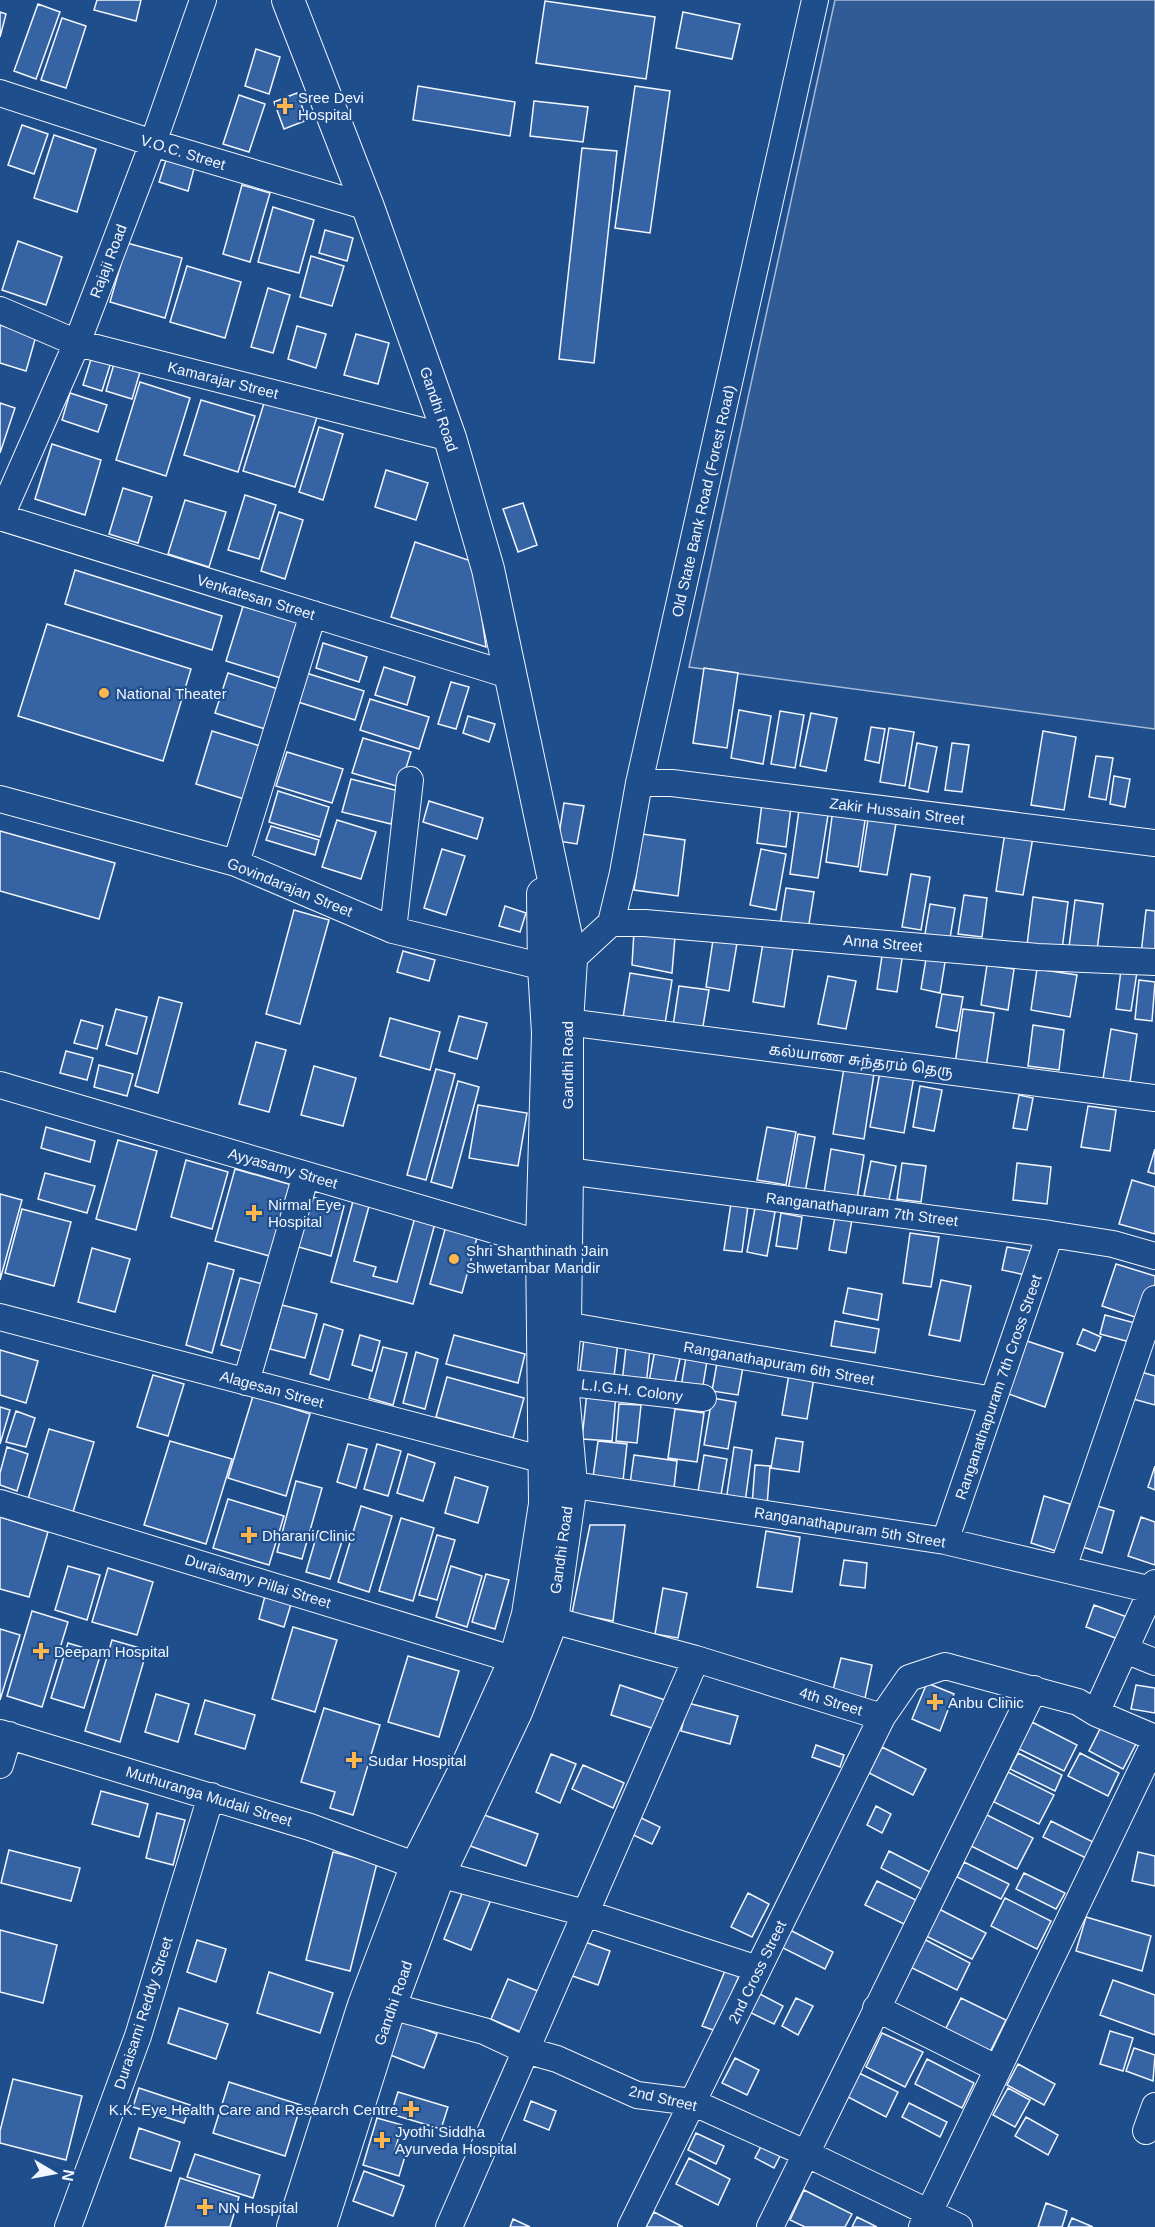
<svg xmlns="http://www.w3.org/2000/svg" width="1155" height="2227" viewBox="0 0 1155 2227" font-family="Helvetica,'Noto Sans Tamil',sans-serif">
  <rect width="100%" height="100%" fill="#1f4e8c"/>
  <!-- green -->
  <path fill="#305b95" stroke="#a8bbd7" stroke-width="1.5" d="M835,0H1155V729L689,667Z"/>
  <!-- building -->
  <path fill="#3563a3" stroke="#f2f6ff" stroke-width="1.5" d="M97,0H141L136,21L94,10Z
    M545,1L655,17L646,79L536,63Z
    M38,4L60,12L36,79L14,71Z
    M0,12L6,14L0,37Z
    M683,12L740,24L732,59L676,48Z
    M62,18L86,26L66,88L41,80Z
    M256,49L280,57L269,94L245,86Z
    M418,86L515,102L510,136L413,120Z
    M635,86L670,91L650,233L615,228Z
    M297,93L307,120L284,129L274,102Z
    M239,95L265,104L249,152L223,144Z
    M534,101L588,107L583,142L530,136Z
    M22,125L48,134L34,174L8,165Z
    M54,135L96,149L77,212L34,198Z
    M582,148L617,151L594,363L559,359Z
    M167,157L195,165L188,191L159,182Z
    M242,185L270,193L250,262L223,254Z
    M273,207L314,220L299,273L258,262Z
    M325,230L353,238L347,261L319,253Z
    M18,241L62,257L46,305L2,290Z
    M127,243L182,258L165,318L110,302Z
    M311,256L344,266L332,306L300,297Z
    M187,266L241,282L225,338L170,322Z
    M268,288L290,295L273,353L251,347Z
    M0,325L36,336L26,371L0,363Z
    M297,326L326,334L316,368L288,359Z
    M356,334L389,343L378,384L344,375Z
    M92,356L111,362L102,391L83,385Z
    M114,364L140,372L132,399L106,391Z
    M140,382L190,398L166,476L116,460Z
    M70,393L107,405L98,432L62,420Z
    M201,400L255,416L238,472L184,455Z
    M265,400L317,417L295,487L243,471Z
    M0,403L15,408L0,453Z
    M319,427L343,434L323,500L299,492Z
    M52,444L101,460L85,515L35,499Z
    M386,470L428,483L416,520L375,507Z
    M123,488L152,497L138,543L109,534Z
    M245,495L276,505L259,559L228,550Z
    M185,500L226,512L209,567L168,554Z
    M523,503L537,545L518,552L503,509Z
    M279,512L303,520L285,579L261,571Z
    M415,542L474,562L486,647L391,617Z
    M75,570L222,616L212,650L65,604Z
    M244,603L302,621L284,679L226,661Z
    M47,624L191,669L163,761L18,716Z
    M323,643L367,657L359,682L316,668Z
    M384,667L415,677L407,705L375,695Z
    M704,668L738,673L727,748L693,743Z
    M228,673L278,689L265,729L215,713Z
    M306,673L364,691L355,720L298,702Z
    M451,682L469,687L456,729L438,724Z
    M370,699L429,717L419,749L360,730Z
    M739,710L771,716L763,764L731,758Z
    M780,711L804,715L795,768L771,764Z
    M811,713L837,718L826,771L800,766Z
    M468,716L495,724L489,742L463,733Z
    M871,727L885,729L879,763L865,760Z
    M889,728L914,732L905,786L880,782Z
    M212,731L260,746L244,799L196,784Z
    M1043,731L1076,737L1064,810L1031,805Z
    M363,738L411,752L400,787L352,773Z
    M917,743L937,747L928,792L909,788Z
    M952,743L969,745L962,792L945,790Z
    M287,752L343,769L332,803L276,786Z
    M1096,756L1113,758L1106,800L1089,797Z
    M1114,776L1130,779L1125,807L1110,804Z
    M351,779L399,791L391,824L342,812Z
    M278,791L329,807L320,837L269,822Z
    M429,801L483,818L477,839L423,822Z
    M564,803L584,806L577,844L558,841Z
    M762,803L791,807L786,847L757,843Z
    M833,809L866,814L858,867L826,862Z
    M799,810L828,815L818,878L790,874Z
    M869,813L897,818L887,875L860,871Z
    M337,820L376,832L361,879L322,867Z
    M271,826L319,840L315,855L266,840Z
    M0,831L115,863L99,919L0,891Z
    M1005,832L1033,837L1023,895L996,891Z
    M642,834L685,840L678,896L634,890Z
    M442,849L465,856L446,915L424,908Z
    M761,849L786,854L776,910L750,905Z
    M911,874L930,877L921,930L902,927Z
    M786,888L814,892L808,930L780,926Z
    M964,895L987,898L982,937L958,934Z
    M1033,897L1068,902L1062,950L1027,945Z
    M1075,900L1103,904L1097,950L1069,947Z
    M930,904L955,908L950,938L925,934Z
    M505,906L526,913L520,932L499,926Z
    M294,910L329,920L300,1024L266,1014Z
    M1146,910L1155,911V955L1141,954Z
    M634,931L675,937L672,973L632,965Z
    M714,933L738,937L729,991L706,987Z
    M764,937L794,942L784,1007L753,1002Z
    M883,949L903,952L897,992L877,989Z
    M403,951L435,960L429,981L397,972Z
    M927,953L946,956L940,993L921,989Z
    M987,965L1014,969L1008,1010L981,1005Z
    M1037,969L1077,975L1070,1017L1031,1010Z
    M1121,970L1137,972L1131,1011L1116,1009Z
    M630,973L672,980L664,1030L622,1024Z
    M828,976L856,981L846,1029L818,1024Z
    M1139,980L1155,982L1152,1021L1135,1019Z
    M679,986L709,990L702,1032L673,1026Z
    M942,994L963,997L957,1031L936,1027Z
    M159,997L182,1003L158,1093L135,1086Z
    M116,1009L147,1017L137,1054L106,1045Z
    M963,1009L994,1013L986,1068L955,1064Z
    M459,1016L487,1023L477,1059L449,1051Z
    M390,1018L440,1032L430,1070L380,1056Z
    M81,1020L103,1026L97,1049L74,1043Z
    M1033,1025L1064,1030L1059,1070L1028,1066Z
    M1111,1029L1137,1034L1129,1089L1102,1085Z
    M256,1042L286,1050L269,1112L239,1104Z
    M66,1051L93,1058L87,1080L60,1073Z
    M845,1062L875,1067L864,1139L833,1134Z
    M99,1065L133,1074L127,1096L94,1087Z
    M314,1066L356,1078L343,1126L301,1115Z
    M881,1066L915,1071L904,1133L870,1127Z
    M436,1069L455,1074L426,1180L407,1175Z
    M458,1081L479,1087L452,1188L431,1182Z
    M920,1086L942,1090L934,1131L913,1127Z
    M1019,1095L1033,1098L1027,1130L1013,1128Z
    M478,1105L527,1113L518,1166L469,1158Z
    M1088,1106L1116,1110L1110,1151L1081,1147Z
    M46,1127L95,1141L90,1162L41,1148Z
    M767,1127L796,1132L786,1185L757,1180Z
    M798,1134L815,1137L805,1193L788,1190Z
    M118,1140L157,1151L136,1230L96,1219Z
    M831,1149L864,1155L857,1199L824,1193Z
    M1155,1149V1174L1148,1172Z
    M186,1160L228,1172L212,1229L171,1217Z
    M871,1161L896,1166L889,1200L864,1196Z
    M902,1163L926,1166L921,1202L897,1199Z
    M1017,1163L1051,1167L1047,1204L1013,1200Z
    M235,1169L292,1185L273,1257L215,1241Z
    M45,1173L95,1186L87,1213L38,1199Z
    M1132,1180L1155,1187V1234L1119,1224Z
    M0,1194L22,1200L0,1280Z
    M355,1194L371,1199L354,1261L376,1267L373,1276L397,1282L417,1210L437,1216L413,1304L331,1282Z
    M309,1196L344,1206L331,1256L295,1246Z
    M731,1203L748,1205L742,1252L724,1250Z
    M755,1208L775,1212L767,1256L747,1252Z
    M22,1209L71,1222L54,1286L5,1273Z
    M836,1211L853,1214L846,1253L829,1250Z
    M781,1213L802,1217L797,1249L776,1246Z
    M446,1226L478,1234L462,1293L430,1284Z
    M910,1233L939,1237L931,1287L903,1283Z
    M1007,1247L1031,1251L1026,1275L1002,1270Z
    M92,1248L130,1259L115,1312L78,1302Z
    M208,1263L234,1270L212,1353L186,1345Z
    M1116,1264L1155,1276V1284L1144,1320L1102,1306Z
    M240,1278L266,1285L248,1353L221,1345Z
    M941,1280L971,1286L960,1341L929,1335Z
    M848,1288L882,1294L878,1320L843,1313Z
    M282,1305L317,1314L305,1358L270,1349Z
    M1105,1315L1135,1323L1130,1342L1100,1334Z
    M835,1321L879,1329L875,1353L831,1346Z
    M324,1324L343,1330L329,1380L310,1374Z
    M1083,1329L1101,1337L1095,1351L1077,1344Z
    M360,1335L380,1341L372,1371L352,1365Z
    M454,1335L525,1354L518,1383L446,1364Z
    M584,1338L618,1342L614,1377L580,1372Z
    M627,1338L651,1341L646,1385L622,1382Z
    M1024,1340L1063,1353L1045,1407L1006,1393Z
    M656,1344L682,1349L674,1387L649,1382Z
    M383,1347L407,1353L393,1405L369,1398Z
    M0,1350L38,1361L26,1403L0,1395Z
    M687,1351L708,1355L702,1391L681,1387Z
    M416,1352L438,1359L425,1409L403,1403Z
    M718,1357L744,1361L738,1395L712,1391Z
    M1141,1372L1155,1376V1405L1133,1399Z
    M789,1374L814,1378L807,1419L782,1415Z
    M153,1375L184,1384L168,1436L137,1427Z
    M447,1377L524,1398L513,1438L436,1417Z
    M587,1392L616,1395L612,1441L582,1439Z
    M253,1396L310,1414L286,1496L228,1478Z
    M712,1398L736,1402L728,1449L704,1445Z
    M619,1404L641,1405L637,1443L616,1441Z
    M0,1407L10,1410L0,1444Z
    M675,1409L704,1413L697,1462L668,1458Z
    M16,1411L35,1418L26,1447L6,1442Z
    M49,1429L94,1442L73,1512L28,1499Z
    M776,1438L803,1442L799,1472L771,1468Z
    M170,1441L232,1459L206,1544L144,1525Z
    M598,1441L627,1444L623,1481L593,1477Z
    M348,1444L367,1449L356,1488L337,1482Z
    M377,1444L401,1451L388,1496L364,1489Z
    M7,1447L28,1454L17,1491L0,1485V1473Z
    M734,1447L752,1450L745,1503L726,1501Z
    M408,1454L435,1463L423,1501L397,1493Z
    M634,1455L677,1461L673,1497L629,1491Z
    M704,1455L727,1459L720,1501L697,1498Z
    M755,1465L770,1466L767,1506L752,1505Z
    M1155,1466V1490L1148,1487Z
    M455,1477L488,1487L478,1523L445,1513Z
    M296,1481L322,1488L302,1559L277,1552Z
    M1044,1496L1070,1504L1056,1551L1031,1543Z
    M228,1499L284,1516L269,1565L213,1548Z
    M1091,1504L1114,1511L1102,1553L1079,1546Z
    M361,1506L392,1516L369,1592L338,1582Z
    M0,1517L48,1532L29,1597L0,1589Z
    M1141,1517L1155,1522V1565L1128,1556Z
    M401,1518L434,1528L413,1601L379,1591Z
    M590,1525H625L613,1621L572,1613Z
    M318,1531L343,1538L330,1579L306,1572Z
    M766,1531L800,1537L792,1592L757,1587Z
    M437,1535L455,1540L437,1600L419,1595Z
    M844,1560L867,1563L865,1588L840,1585Z
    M68,1566L100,1575L87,1620L55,1610Z
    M451,1566L482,1576L467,1627L436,1617Z
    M108,1568L153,1582L137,1635L92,1622Z
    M486,1574L509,1580L495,1629L472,1622Z
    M663,1588L687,1593L678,1638L655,1634Z
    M265,1596L291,1604L284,1627L259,1619Z
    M1094,1605L1127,1617L1118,1639L1086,1627Z
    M32,1611L68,1622L42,1707L7,1696Z
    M293,1627L337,1640L315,1712L272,1699Z
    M0,1629L20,1635L0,1700Z
    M112,1640L147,1650L120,1742L85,1731Z
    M68,1643L101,1653L84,1708L51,1698Z
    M408,1656L459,1671L439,1737L388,1722Z
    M841,1658L872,1665L865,1698L833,1690Z
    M927,1683L954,1694L940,1731L912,1719Z
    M620,1685L668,1701L658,1730L611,1715Z
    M1136,1685L1155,1688V1713L1131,1709Z
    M156,1694L189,1704L178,1742L145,1732Z
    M205,1700L255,1715L245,1749L195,1734Z
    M688,1703L738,1716L730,1744L681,1731Z
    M324,1708L380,1725L353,1815L330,1808L335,1792L301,1782Z
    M1104,1721L1139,1738L1123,1769L1089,1751Z
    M1032,1722L1077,1745L1064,1771L1019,1749Z
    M816,1745L844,1755L840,1767L812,1757Z
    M882,1747L926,1769L913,1795L869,1773Z
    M1018,1753L1062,1775L1055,1791L1010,1769Z
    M1080,1753L1119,1773L1108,1796L1068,1776Z
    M551,1754L576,1764L560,1803L536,1792Z
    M583,1765L624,1783L613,1808L572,1789Z
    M1008,1772L1054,1795L1039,1824L994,1802Z
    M101,1791L148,1804L139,1837L92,1824Z
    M876,1806L891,1814L882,1833L867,1825Z
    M473,1811L538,1834L526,1866L462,1843Z
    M157,1813L185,1820L173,1865L146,1858Z
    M985,1814L1033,1838L1017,1869L969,1845Z
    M635,1815L660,1827L652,1844L627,1832Z
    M1051,1821L1095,1843L1088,1859L1043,1837Z
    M9,1850L80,1868L71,1901L1,1883Z
    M889,1851L932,1873L923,1890L881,1868Z
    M333,1852L377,1863L350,1971L306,1960Z
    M1138,1852L1155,1856V1886L1132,1881Z
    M964,1862L1009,1884L1001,1899L957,1877Z
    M1024,1873L1065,1893L1056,1909L1016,1889Z
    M877,1881L916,1900L904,1924L865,1905Z
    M465,1886L492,1897L471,1950L444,1939Z
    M748,1893L769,1904L752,1937L731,1927Z
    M1005,1898L1051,1921L1037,1949L991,1926Z
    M937,1908L986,1933L972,1959L924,1935Z
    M1086,1917L1151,1936L1142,1971L1076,1951Z
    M0,1930L57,1945L43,2003L0,1992Z
    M790,1930L833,1952L825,1969L781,1947Z
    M577,1939L610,1951L598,1985L564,1973Z
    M924,1939L970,1963L957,1990L910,1967Z
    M197,1940L226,1949L216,1982L187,1972Z
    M727,1966L741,1971L716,2031L702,2026Z
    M269,1972L333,1993L320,2033L257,2013Z
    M508,1979L540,1992L523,2033L491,2019Z
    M1113,1980L1155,1995V2035L1100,2015Z
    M756,1992L783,2006L774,2024L747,2011Z
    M796,1998L813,2006L798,2035L782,2026Z
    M961,1998L1006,2020L989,2054L944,2032Z
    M179,2008L228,2024L216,2059L168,2043Z
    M398,2019L437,2034L424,2068L385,2053Z
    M1110,2031L1133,2038L1123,2071L1100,2064Z
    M882,2033L923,2052L905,2087L866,2067Z
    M1134,2048L1155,2055L1153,2081L1126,2071Z
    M735,2058L759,2070L747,2095L722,2083Z
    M927,2059L974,2083L962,2108L915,2084Z
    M1018,2064L1055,2084L1044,2105L1007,2085Z
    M859,2073L898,2092L886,2117L848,2097Z
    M13,2079L82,2096L66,2160L0,2143V2131Z
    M229,2082L301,2105L285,2156L213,2133Z
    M139,2088L190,2105L184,2123L133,2107Z
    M1008,2088L1030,2100L1015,2127L993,2115Z
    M398,2092L448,2107L441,2129L391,2114Z
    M531,2101L556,2111L549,2130L524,2120Z
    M909,2103L947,2122L940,2137L902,2117Z
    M1026,2117L1058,2135L1048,2155L1015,2136Z
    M377,2118L402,2125L395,2150L406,2153L399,2176L363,2165Z
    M139,2128L180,2142L171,2171L130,2158Z
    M696,2133L724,2146L716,2164L688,2150Z
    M765,2139L784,2148L774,2168L755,2158Z
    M195,2154L260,2175L253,2198L187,2177Z
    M689,2158L730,2179L718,2205L676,2184Z
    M364,2171L404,2186L393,2216L353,2201Z
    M180,2178L239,2197L230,2227H165Z
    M804,2190L852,2214L845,2227H805L790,2220Z
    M1046,2203L1067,2211L1062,2227H1038Z
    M654,2212L683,2227H646Z
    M857,2217L877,2227H852Z
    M1072,2218L1093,2227H1068Z
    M513,2219L530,2227H510Z"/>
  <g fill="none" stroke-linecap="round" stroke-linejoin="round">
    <!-- minor casing -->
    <g stroke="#f2f6ff" stroke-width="28">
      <path id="minor" d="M0,93L153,143L368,207
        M0,310L77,343L450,438
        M0,517L512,676
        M0,518L77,343L153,143L203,0
        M639,783H672L1155,843
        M0,799L236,863L393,930L544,967L571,960L611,923L623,873L639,783L815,0
        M236,863L313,614
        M611,923H645L1038,957L1155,962
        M393,930L410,780
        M567,1022L1155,1098
        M0,1085L542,1244L560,1246
        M567,1171L1050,1234L1113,1244L1155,1256
        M0,1317L544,1460
        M565,1325L993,1400
        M246,1382L306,1175
        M562,1382L703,1398
        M554,1482L945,1541L1152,1590
        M0,1503L515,1660
        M945,1541L1050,1234
        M1063,1568L1155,1299
        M552,1620L696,1659L882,1717L909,1678L945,1666L1078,1702L1096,1713L1155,1738
        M1125,1650L1155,1662
        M1096,1713L1155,1583
        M0,1733L310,1827L439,1874L585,1913L758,1969
        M0,1765L9,1735
        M390,2006L484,2031L525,2050L557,2059L637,2095L692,2102L805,2153L959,2227
        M876,2008L998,2069
        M1146,2131L1155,2106
        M68,2227L138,2036L211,1796
        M449,2227L696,1659
        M631,2227L882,1717
        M770,2227L1034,1689
        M922,2227L1155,1742"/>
    </g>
    <!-- major casing -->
    <g stroke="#f2f6ff" stroke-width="34">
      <path id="major" d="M288,0L368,207L450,438L488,569L571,960L567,1022V1171L565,1325L561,1371L571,1484L552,1620L516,1712L439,1874L390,2006L320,2227
        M293,2227L364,2005L417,1865L469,1762L515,1660L528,1614L545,1504L542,1244L548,1033L544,967L543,894"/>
    </g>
    <!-- minor -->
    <use href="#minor" stroke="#1f4e8c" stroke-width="26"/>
    <!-- major -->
    <use href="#major" stroke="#1f4e8c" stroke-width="32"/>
  </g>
  <!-- markers -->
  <g fill="#ffb74d" stroke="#1f4e8c" stroke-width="2">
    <path d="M282 97h6v6h6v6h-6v6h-6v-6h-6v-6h6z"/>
    <circle cx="104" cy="693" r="6"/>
    <path d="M251 1204h6v6h6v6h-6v6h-6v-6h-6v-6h6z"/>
    <circle cx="454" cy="1259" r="6"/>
    <path d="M246 1526h6v6h6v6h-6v6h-6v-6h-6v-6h6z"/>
    <path d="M38 1642h6v6h6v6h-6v6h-6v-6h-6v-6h6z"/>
    <path d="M932 1693h6v6h6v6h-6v6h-6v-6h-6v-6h6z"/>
    <path d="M351 1751h6v6h6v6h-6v6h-6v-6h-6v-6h6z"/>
    <path d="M408 2100h6v6h6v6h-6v6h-6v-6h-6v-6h6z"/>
    <path d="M379 2131h6v6h6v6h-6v6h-6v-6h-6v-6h6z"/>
    <path d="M202 2198h6v6h6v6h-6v6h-6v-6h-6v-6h6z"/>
  </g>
  <g text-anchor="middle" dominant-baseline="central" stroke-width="4.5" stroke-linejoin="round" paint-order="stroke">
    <!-- poi labels -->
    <g font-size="15" fill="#f2f6ff" stroke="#1f4e8c" text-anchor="start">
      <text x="298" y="97">Sree Devi<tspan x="298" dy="17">Hospital</tspan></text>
      <text x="116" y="693">National Theater</text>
      <text x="268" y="1204">Nirmal Eye<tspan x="268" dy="17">Hospital</tspan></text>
      <text x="466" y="1250">Shri Shanthinath Jain<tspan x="466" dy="17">Shwetambar Mandir</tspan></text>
      <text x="262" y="1535">Dharani Clinic</text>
      <text x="54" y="1651">Deepam Hospital</text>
      <text x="948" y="1702">Anbu Clinic</text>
      <text x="368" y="1760">Sudar Hospital</text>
      <text x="398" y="2109" text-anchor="end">K.K. Eye Health Care and Research Centre</text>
      <text x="395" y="2131">Jyothi Siddha<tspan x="395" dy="17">Ayurveda Hospital</tspan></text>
      <text x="218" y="2207">NN Hospital</text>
    </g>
    <!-- street labels -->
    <g font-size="15" fill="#f2f6ff" stroke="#1f4e8c">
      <text transform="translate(183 152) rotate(17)">V.O.C. Street</text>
      <text transform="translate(108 261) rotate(-69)">Rajaji Road</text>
      <text transform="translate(223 380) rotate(14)">Kamarajar Street</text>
      <text transform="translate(439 409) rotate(71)">Gandhi Road</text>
      <text transform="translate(703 501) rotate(-77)">Old State Bank Road (Forest Road)</text>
      <text transform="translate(256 597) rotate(17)">Venkatesan Street</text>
      <text transform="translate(897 811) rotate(7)">Zakir Hussain Street</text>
      <text transform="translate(290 887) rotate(22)">Govindarajan Street</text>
      <text transform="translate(883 943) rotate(5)">Anna Street</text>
      <text transform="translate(861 1060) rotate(7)">கல்யாண சுந்தரம் தெரு</text>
      <text transform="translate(567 1065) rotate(-90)">Gandhi Road</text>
      <text transform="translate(283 1168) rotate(16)">Ayyasamy Street</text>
      <text transform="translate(862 1209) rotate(7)">Ranganathapuram 7th Street</text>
      <text transform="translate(779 1363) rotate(10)">Ranganathapuram 6th Street</text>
      <text transform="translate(998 1387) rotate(-71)">Ranganathapuram 7th Cross Street</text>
      <text transform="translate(272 1389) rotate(15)">Alagesan Street</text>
      <text transform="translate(632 1390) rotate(7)">L.I.G.H. Colony</text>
      <text transform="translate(850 1527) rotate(9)">Ranganathapuram 5th Street</text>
      <text transform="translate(561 1550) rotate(-82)">Gandhi Road</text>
      <text transform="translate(258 1581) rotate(17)">Duraisamy Pillai Street</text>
      <text transform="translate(831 1701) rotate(17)">4th Street</text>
      <text transform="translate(209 1796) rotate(17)">Muthuranga Mudali Street</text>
      <text transform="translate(757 1972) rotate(-64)">2nd Cross Street</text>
      <text transform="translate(393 2003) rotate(-71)">Gandhi Road</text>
      <text transform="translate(143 2013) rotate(-72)">Duraisami Reddy Street</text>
      <text transform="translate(663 2098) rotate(13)">2nd Street</text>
    </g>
  </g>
  <!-- north arrow -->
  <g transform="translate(54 2173) rotate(100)" stroke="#1f4e8c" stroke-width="4.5" paint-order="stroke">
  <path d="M0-4.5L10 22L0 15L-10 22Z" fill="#f2f6ff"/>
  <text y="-9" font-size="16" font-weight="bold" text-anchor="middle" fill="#f2f6ff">N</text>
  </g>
</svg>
